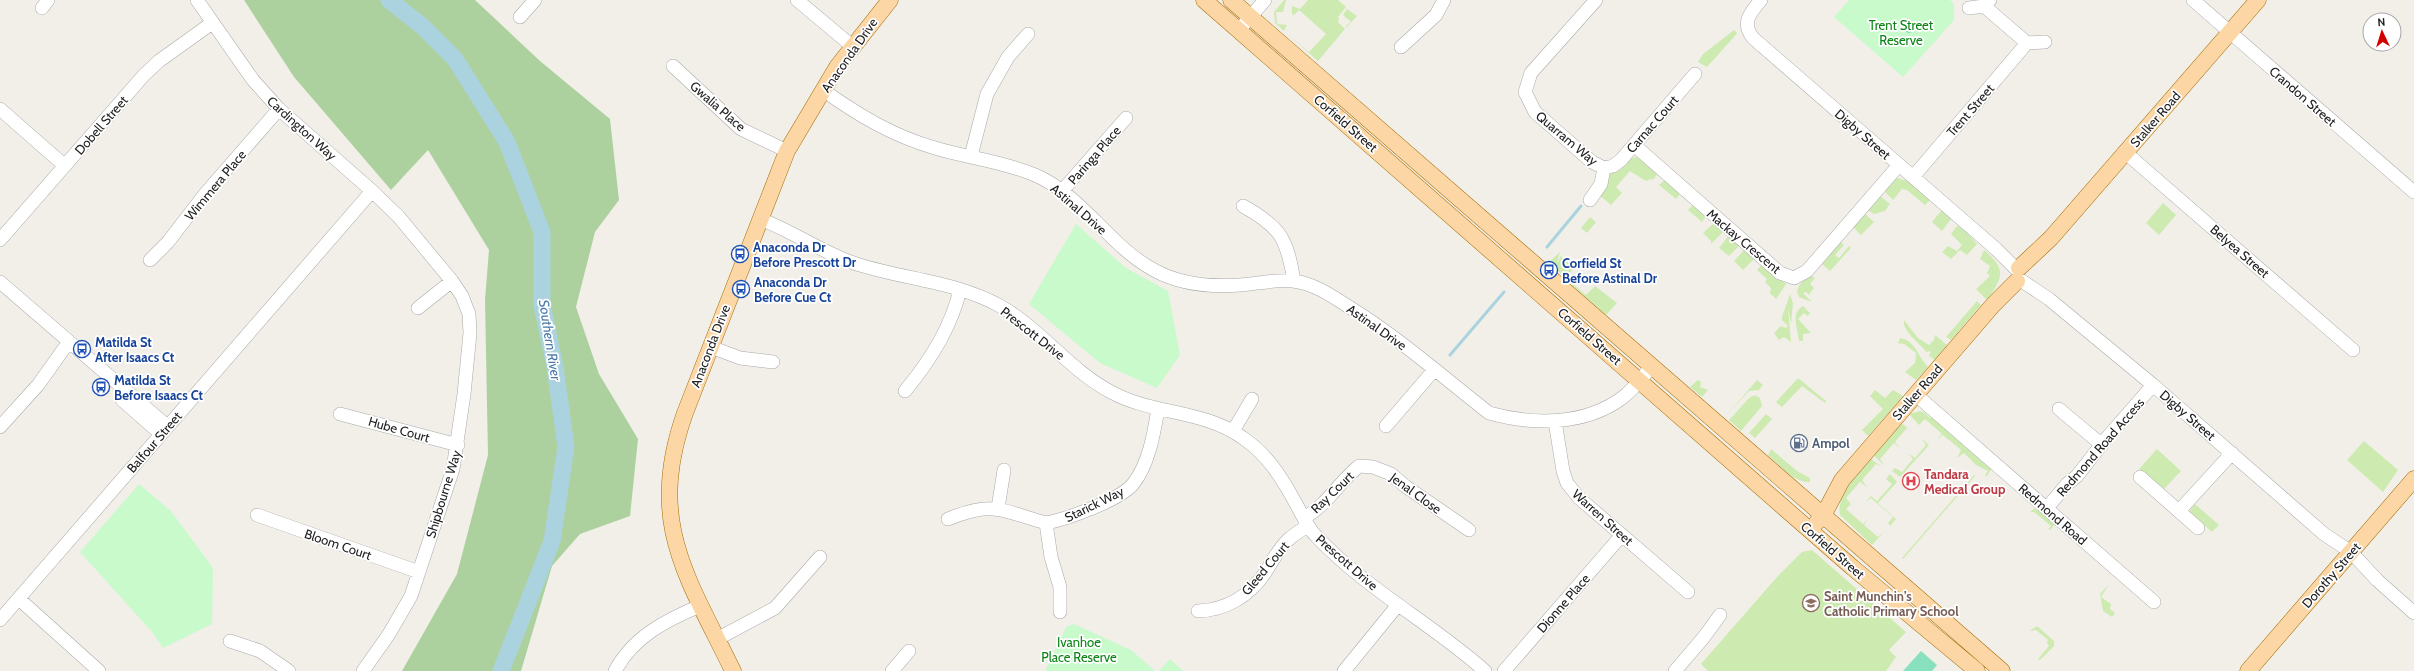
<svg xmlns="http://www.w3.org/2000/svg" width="2414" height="671" viewBox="0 0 2414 671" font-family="Cabin,sans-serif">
  <rect width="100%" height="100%" fill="#f2efe9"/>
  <!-- grass -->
  <path fill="#cdebb0" d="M1284,0H1286L1283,12H1276L1277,24L1287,25L1284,31L1309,52L1326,34L1299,10L1294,15L1292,14V6L1300,9L1308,0H1338L1346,7L1338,17L1339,19L1338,22L1345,29L1318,61L1275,23L1274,12Z
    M1347,9L1357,16L1346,28V26L1351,22L1343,15Z
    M1734,30L1737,33L1734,37L1707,67L1698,62L1703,54Z
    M1637,157L1658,173L1653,180L1651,179L1646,181L1630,171L1616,187L1622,193L1611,205L1599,195L1610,174L1620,170L1631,158Z
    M1897,178L1908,181L1930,200L1925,205L1907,190L1902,189L1893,200L1883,190L1891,181Z
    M1666,179L1681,193L1676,199L1659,185Z
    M1879,195L1890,204L1885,211L1874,214L1868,210Z
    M2163,203L2176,215L2159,235L2146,223Z
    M1694,204L1707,215L1702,222L1688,210Z
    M1942,210L1951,219L1942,231L1932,222Z
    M1864,213L1874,222L1861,235L1852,226Z
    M1590,217L1596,222L1587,233L1581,228Z
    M1715,222L1723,229V232L1711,244V241L1703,233Z
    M1957,226L1963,228L1977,244L1967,255L1960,250L1951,259L1942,252L1948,246L1957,251L1962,245L1951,234Z
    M1729,235L1738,242L1739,246L1729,256L1719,248Z
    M1840,241L1844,245L1835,255L1839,258L1849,246L1851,248L1830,271L1821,263Z
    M1744,250L1756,257L1743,270L1734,261Z
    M1984,250C2008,270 2002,278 1987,300L1976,289L1990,276L1987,273L1990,266L1980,259Z
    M1560,252L1557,263L1561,256L1574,268L1566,278L1548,263Z
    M1762,264L1786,284L1776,299L1770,293L1771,288L1765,282L1767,279L1757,270Z
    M1810,275L1815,278L1810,284L1814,288L1809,295L1806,292L1803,293L1812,302L1799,297L1797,291L1800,284Z
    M1574,282V285L1586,295L1595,286L1617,303L1606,315L1572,285Z
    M1790,294L1793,303L1791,324L1788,308L1791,342L1784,337L1779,340L1774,333L1781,326L1786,328L1788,326L1782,320V317Z
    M1977,301L1981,305L1951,340L1946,337Z
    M1803,306L1810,313L1808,316L1804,313L1798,319L1811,333L1803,334V341H1799C1798,329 1790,313 1803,306Z
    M1904,320L1918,338L1929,345L1934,340L1935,335L1947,345L1935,360L1929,356L1931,351L1926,352C1920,343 1902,332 1904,320Z
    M1900,338C1914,339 1919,358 1928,367L1916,380L1905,372L1915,363L1916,353L1904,344L1898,343Z
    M1798,378L1826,401L1825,403L1802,386L1782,407L1776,402Z
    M1698,380L1701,382L1700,387L1708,390L1702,397L1690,387Z
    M1757,380L1763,385L1759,390L1749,391L1726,416Z
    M1875,390L1885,398L1893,390L1903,396L1868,436L1862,430L1883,409L1870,396Z
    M1755,395L1760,398L1762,406L1741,431L1729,420L1749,398Z
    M1920,411L1925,413L1930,418L1933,416L1992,468L1987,476L1985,475L1988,471L1976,465L1964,453L1957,458L1961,450L1943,435L1937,440L1942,434L1925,419L1919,425L1909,414Z
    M1766,414L1772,419L1755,438L1749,433Z
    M1901,423L1913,432L1907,428L1895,442L1900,448L1894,443L1880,459L1885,466L1873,455Z
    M1921,438L1929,445L1900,477L1892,471L1895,468L1902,472L1913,459L1908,453L1915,458L1926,445Z
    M2364,441L2398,470L2383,492L2347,460Z
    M1771,449L1797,471L1810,478V482C1794,483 1780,465 1768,455Z
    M2157,449L2181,471L2164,489L2139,469Z
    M1870,458L1883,468L1876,464L1862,480L1867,487L1860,482L1846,498L1851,504L1846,509L1863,524L1868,519L1864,525L1878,537L1884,532L1872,545L1840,515C1836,496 1858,472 1870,458Z
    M1890,474L1897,482L1878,503L1896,519L1890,526L1888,523L1893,517L1871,498L1865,503L1871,496L1877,501L1892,484L1886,479Z
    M1974,475L1975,476L1903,559L1902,558Z
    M2195,504L2219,525L2212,532L2189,512Z
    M2035,508L2054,522L2055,524L2050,530L2048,529L2051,526L2034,512H2030Z
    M1812,550L1906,632L1889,650L1896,657L1886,671H1708L1701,664L1777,577L1802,552Z
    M2109,584L2101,597L2111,604L2110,609L2115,613L2112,617L2103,611L2100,594Z
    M2037,626L2054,641V646L2040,660L2038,659L2049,646L2047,643L2048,640L2036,630L2029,631Z"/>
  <!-- forest -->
  <path fill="#add19e" d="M244,0H475L540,61L610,119L619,200L595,232L576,307L599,374L638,439L630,516L580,534L552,566L521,671H402L457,574L488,455L485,300L489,250L428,150L391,190L294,77Z"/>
  <!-- park -->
  <path fill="#c8facc" d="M1849,0H1950L1954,4V20L1903,77L1834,17Z
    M1076,224L1126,268L1168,291L1180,355L1157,388L1100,363L1029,304Z
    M139,484L171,511L213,568L212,624L163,648L152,632L80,552Z
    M1074,624L1131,650L1155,671H1045L1066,627Z
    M1170,659L1183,671H1159Z"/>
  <!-- pitch -->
  <path fill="#88e0be" d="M1903 27a6 6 0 1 1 12 0a6 6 0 1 1-12 0Z
    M1921,651L1937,665L1932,671H1903Z"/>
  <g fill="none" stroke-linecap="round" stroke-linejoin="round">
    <!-- stream -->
    <path stroke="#aad3df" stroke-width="3" d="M1547,247L1581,206
      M1450,355L1504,292"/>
    <!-- river -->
    <path stroke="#aad3df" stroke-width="17" d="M389,0L422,26L455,59L507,142L542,232V305L555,367L566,447L552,541L501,671"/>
    <!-- minor casing -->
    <g stroke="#a9a9a9" stroke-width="14">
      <path id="minor" d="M197,0L253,80L279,109L372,191L398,216L452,281L462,296L469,314L470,333L464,394L453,469L411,596L389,634L363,671
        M797,0L852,46
        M1761,0C1750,13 1741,23 1753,38L1996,249L2016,269
        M2193,0L2414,192
        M42,8L48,0
        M1969,8L1984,6
        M520,17L535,0
        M1239,30L1265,0
        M2027,43L2045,42
        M1401,47L1436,15L1444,0
        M673,66L741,129L787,151
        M823,90C858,115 893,136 935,148C968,158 1002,161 1035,175C1082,195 1109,246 1154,270C1179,284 1212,287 1240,285C1257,284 1276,279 1293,281C1313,283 1332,296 1349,307C1399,338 1443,377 1489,413C1532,425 1584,426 1622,398C1633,390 1642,378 1651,367
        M0,109L65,166
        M1634,145L1780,273L1794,278L1807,271L1899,165
        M2126,153L2353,350
        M971,156L987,94L1008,57L1028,34
        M1604,168L1613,166L1621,160L1695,74
        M1913,177L2027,43L1984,6L1990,0
        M1062,191L1126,118
        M1590,200L1601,184L1604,168L1592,162L1535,112L1525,92L1531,73L1596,0
        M1243,206C1281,227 1287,239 1294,281
        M760,219C790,230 817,249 848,261C896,279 954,280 1000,306C1041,329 1069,370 1111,392C1153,415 1203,409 1243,438C1267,454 1282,478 1295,502C1302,514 1307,527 1316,536C1366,589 1431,623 1485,671
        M0,240L144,75L159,61L212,23
        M150,260L168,242L205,194L279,109
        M2022,281L2049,299L2153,385L2324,534L2351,552L2377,580L2414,613
        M0,282L167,426
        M418,308L452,281
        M711,347L740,358L773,362
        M905,391C930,361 951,328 960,290
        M1915,394L2154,602
        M122,400L161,434
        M2059,409L2102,445
        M340,414L458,445
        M1555,421L1563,471L1567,483L1579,498L1688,592
        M1386,426L1434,370
        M0,427L38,385L68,343
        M1233,431L1252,399
        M2140,477L2198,528
        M998,508L1004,470
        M2047,508L2067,484L2077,476L2105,440L2153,385
        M2179,511L2232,453
        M257,515L419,572
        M1304,518C1327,505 1339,482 1359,466L1373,467L1391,474L1405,486L1469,530
        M948,519C994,500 1002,511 1046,523
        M19,599L99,671
        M1198,611C1226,610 1249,596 1265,573C1272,562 1278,549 1288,540C1294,534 1301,530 1308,526
        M1060,612V587L1051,557L1046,523C1067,519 1120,500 1133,484C1149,464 1154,433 1158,409
        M0,620L372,191
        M717,639L775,608L820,557
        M230,641L260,651L289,671
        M615,671C633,637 666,620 700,606
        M892,671L909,651
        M1344,671L1397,606
        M1504,671L1622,535
        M1675,671L1704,637L1720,615"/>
    </g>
    <!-- major casing -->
    <g stroke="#a06b00" stroke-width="17">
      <path id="major" d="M1204,0L1853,568L1977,671
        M1231,0L2002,671
        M2019,268L2051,238L2258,0
        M1817,522L1824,514L1842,480L1993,305L2017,281
        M733,671C687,576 646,522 685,413L787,151L837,67L890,0
        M2248,671L2414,479"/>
    </g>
    <!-- minor -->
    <use href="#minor" stroke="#fff" stroke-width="13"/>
    <!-- major -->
    <use href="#major" stroke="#fcd6a4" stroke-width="16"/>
  </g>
  <!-- icons -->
  <defs>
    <g id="bus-ring" transform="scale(0.9)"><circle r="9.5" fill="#fff" stroke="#1a4fb4" stroke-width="1.5"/><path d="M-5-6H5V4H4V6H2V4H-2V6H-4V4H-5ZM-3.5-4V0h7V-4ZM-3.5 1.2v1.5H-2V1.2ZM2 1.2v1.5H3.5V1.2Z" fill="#1a4fb4"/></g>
    <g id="fuel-ring" transform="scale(0.9)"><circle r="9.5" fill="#fff" stroke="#5c6f8a" stroke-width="1.5"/><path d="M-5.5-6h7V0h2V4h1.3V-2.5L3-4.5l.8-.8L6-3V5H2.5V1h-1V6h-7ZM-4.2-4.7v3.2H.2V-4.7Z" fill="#5c6f8a"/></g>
    <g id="hospital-ring" transform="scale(0.9)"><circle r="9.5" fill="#fff" stroke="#e0444e" stroke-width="1.5"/><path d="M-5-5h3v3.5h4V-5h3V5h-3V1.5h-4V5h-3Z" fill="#e0444e"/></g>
    <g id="school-ring" transform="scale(0.9)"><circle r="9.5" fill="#fff" stroke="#8d6e63" stroke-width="1.5"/><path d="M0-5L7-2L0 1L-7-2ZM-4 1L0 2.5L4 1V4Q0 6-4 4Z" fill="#8d6e63"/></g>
  </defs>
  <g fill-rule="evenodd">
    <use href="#bus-ring" x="740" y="254"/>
    <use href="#bus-ring" x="1549" y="270"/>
    <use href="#bus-ring" x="741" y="289"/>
    <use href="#bus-ring" x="82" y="349"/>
    <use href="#bus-ring" x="101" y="387"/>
    <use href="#fuel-ring" x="1799" y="443"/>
    <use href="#hospital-ring" x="1911" y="481"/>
    <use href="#school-ring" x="1811" y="603"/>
  </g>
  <g text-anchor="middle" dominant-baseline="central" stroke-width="3.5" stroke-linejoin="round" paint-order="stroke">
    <!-- park labels -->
    <g font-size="13" fill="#0c8416" stroke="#fff">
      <text x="1901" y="25">Trent Street<tspan x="1901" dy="15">Reserve</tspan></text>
      <text x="1079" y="642">Ivanhoe<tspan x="1079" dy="15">Place Reserve</tspan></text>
    </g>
    <!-- street labels -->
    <g font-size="13" fill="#222" stroke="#fff">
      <text transform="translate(849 55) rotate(-55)">Anaconda Drive</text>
      <text transform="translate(2303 96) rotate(41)">Crandon Street</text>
      <text transform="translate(718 106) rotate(41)">Gwalia Place</text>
      <text transform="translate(1970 110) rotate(-49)">Trent Street</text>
      <text transform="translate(2155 119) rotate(-49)">Stalker Road</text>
      <text transform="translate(1346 123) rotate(41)">Corfield Street</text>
      <text transform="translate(1652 124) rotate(-49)">Carnac Court</text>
      <text transform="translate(101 125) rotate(-49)">Dobell Street</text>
      <text transform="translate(302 128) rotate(42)">Cardington Way</text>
      <text transform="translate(1863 134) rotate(41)">Digby Street</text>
      <text transform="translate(1567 138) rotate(40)">Quarram Way</text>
      <text transform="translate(1094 155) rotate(-49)">Paringa Place</text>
      <text transform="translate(215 185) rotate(-50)">Wimmera Place</text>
      <text transform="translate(1079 209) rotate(41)">Astinal Drive</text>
      <text transform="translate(1744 241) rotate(40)">Mackay Crescent</text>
      <text transform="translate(2240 251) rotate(41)">Belyea Street</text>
      <text transform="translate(1377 327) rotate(35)">Astinal Drive</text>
      <text transform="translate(1033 333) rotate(38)">Prescott Drive</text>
      <text transform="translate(1590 336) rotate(41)">Corfield Street</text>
      <text transform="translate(710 346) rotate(-69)">Anaconda Drive</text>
      <text transform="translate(1917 392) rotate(-49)">Stalker Road</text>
      <text transform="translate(2188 415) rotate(41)">Digby Street</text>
      <text transform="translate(399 429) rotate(16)">Hube Court</text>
      <text transform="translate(154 442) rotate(-49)">Balfour Street</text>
      <text transform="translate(2100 447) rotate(-49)">Redmond Road Access</text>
      <text transform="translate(1332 492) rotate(-44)">Ray Court</text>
      <text transform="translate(1416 493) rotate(36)">Jenal Close</text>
      <text transform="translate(443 494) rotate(-73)">Shipbourne Way</text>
      <text transform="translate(1094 504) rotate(-26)">Starick Way</text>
      <text transform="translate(2053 514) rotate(41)">Redmond Road</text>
      <text transform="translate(1603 517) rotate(42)">Warren Street</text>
      <text transform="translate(338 544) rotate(19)">Bloom Court</text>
      <text transform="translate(1833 550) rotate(41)">Corfield Street</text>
      <text transform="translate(1347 562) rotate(41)">Prescott Drive</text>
      <text transform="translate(1265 568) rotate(-50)">Gleed Court</text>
      <text transform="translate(2331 575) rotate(-49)">Dorothy Street</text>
      <text transform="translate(1563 603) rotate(-49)">Dionne Place</text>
    </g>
    <!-- transit labels -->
    <g font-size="13" font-weight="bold" fill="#164399" stroke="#fff" text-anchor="start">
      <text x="753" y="247">Anaconda Dr<tspan x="753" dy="15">Before Prescott Dr</tspan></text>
      <text x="1562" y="263">Corfield St<tspan x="1562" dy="15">Before Astinal Dr</tspan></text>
      <text x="754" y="282">Anaconda Dr<tspan x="754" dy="15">Before Cue Ct</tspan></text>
      <text x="95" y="342">Matilda St<tspan x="95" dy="15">After Isaacs Ct</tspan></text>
      <text x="114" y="380">Matilda St<tspan x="114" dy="15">Before Isaacs Ct</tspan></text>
    </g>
    <!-- service labels -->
    <g font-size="13" font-weight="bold" fill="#4e5e75" stroke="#fff" text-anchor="start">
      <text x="1812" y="443">Ampol</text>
    </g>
    <!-- health labels -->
    <g font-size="13" font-weight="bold" fill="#be3a42" stroke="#fff" text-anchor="start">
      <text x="1924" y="474">Tandara<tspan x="1924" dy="15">Medical Group</tspan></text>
    </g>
    <!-- education labels -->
    <g font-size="13" font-weight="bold" fill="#785e54" stroke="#fff" text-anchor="start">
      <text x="1824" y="596">Saint Munchin’s<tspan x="1824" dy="15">Catholic Primary School</tspan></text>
    </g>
    <!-- water labels -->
    <g font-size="14" font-style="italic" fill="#4a7aab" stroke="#fff">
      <text transform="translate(550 340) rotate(81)">Southern River</text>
    </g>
  </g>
  <!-- north arrow -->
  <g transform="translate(2382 32) rotate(356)"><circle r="19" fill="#ffffff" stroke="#a7a7a7"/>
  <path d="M0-3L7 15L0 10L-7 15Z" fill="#d40000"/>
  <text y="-6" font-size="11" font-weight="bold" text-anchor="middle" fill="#222222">N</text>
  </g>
</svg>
